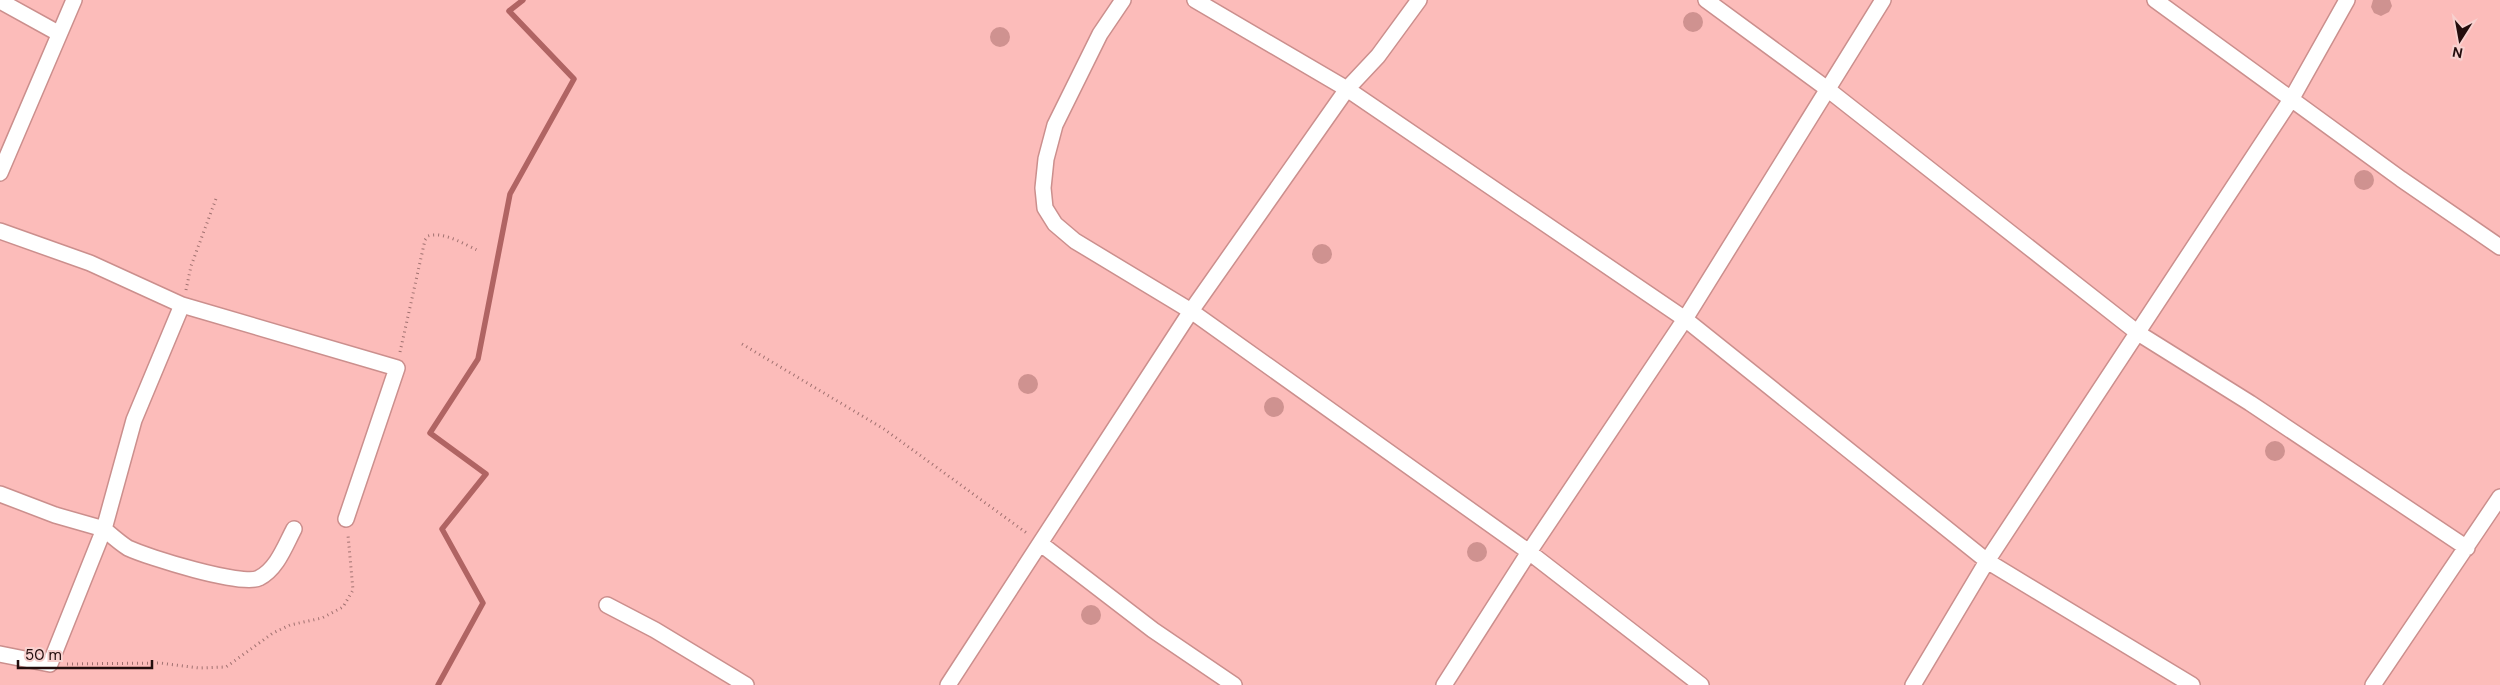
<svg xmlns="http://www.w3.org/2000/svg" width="2500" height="685" viewBox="0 0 2500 685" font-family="'DM Sans',sans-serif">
  <rect width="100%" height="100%" fill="#fcbcba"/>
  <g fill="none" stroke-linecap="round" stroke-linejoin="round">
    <!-- stream -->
    <path stroke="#b06463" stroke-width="5.5" d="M438,685L483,603L442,529L486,474L430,433L478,359L510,194L574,79L509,11L523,0"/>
  </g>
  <!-- building -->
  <path fill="#cf9290" d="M2373,0H2390L2392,6L2389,12L2381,16L2374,13L2371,7Z
    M1683 22a10 10 0 1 1 20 0a10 10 0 1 1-20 0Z
    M990 37a10 10 0 1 1 20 0a10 10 0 1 1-20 0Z
    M2354 180a10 10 0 1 1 20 0a10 10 0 1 1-20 0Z
    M1312 254a10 10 0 1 1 20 0a10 10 0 1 1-20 0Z
    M1018 384a10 10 0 1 1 20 0a10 10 0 1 1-20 0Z
    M1264 407a10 10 0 1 1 20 0a10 10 0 1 1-20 0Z
    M2265 451a10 10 0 1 1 20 0a10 10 0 1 1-20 0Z
    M1467 552a10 10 0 1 1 20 0a10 10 0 1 1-20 0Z
    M1081 615a10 10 0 1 1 20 0a10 10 0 1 1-20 0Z"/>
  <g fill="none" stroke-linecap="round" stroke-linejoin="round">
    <!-- minor casing -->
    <g stroke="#cb8f8d" stroke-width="18">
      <path id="minor" d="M1123,0L1100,34L1055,125L1046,159L1043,188L1045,208L1055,224L1075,241L1191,311L1529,552L1701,685
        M1195,0L1347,89L1685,319L1987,561L2192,685
        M1706,0L1826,88L2138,333L2250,403L2467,548
        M2155,0L2401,179L2500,247
        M0,1L58,33
        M0,173L74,0
        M0,231L90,263L182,305
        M0,494L55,515L104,529L134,420L182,305L397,368L346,519
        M1041,544L1153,630L1234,685
        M607,605L655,630L746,685
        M0,654L50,664L104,529C111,535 120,543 128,548C147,557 243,587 259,578C277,569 285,546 294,529
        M948,685L1191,311L1347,89L1378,56L1419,0
        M1444,685L1529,552L1685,319L1883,0
        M1913,685L1987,561L2292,98L2347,0
        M2373,685L2500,497"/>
    </g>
    <!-- path -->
    <path stroke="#a07170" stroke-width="3" stroke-dasharray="1 4" stroke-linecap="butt" d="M186,290L191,266L217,196
      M742,344L884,429L1028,534
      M400,352L425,240L428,236C443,231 464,244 477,250
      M67,664L160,663L199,668L226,667L273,633L290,625L322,618L343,607L353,590L348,535"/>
    <!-- minor -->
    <use href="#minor" stroke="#fff" stroke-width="15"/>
  </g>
  <!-- north arrow -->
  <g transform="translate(2460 40) rotate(191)" stroke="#f8d1cf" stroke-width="4" paint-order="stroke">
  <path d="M0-4L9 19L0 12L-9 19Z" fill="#230d0d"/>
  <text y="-8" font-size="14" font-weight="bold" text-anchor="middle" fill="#230d0d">N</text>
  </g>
  <!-- scale -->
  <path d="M18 660v8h134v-8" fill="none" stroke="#230d0d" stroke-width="2.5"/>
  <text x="25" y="660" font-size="15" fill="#230d0d" stroke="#f8d1cf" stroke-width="4" paint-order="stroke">50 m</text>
</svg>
